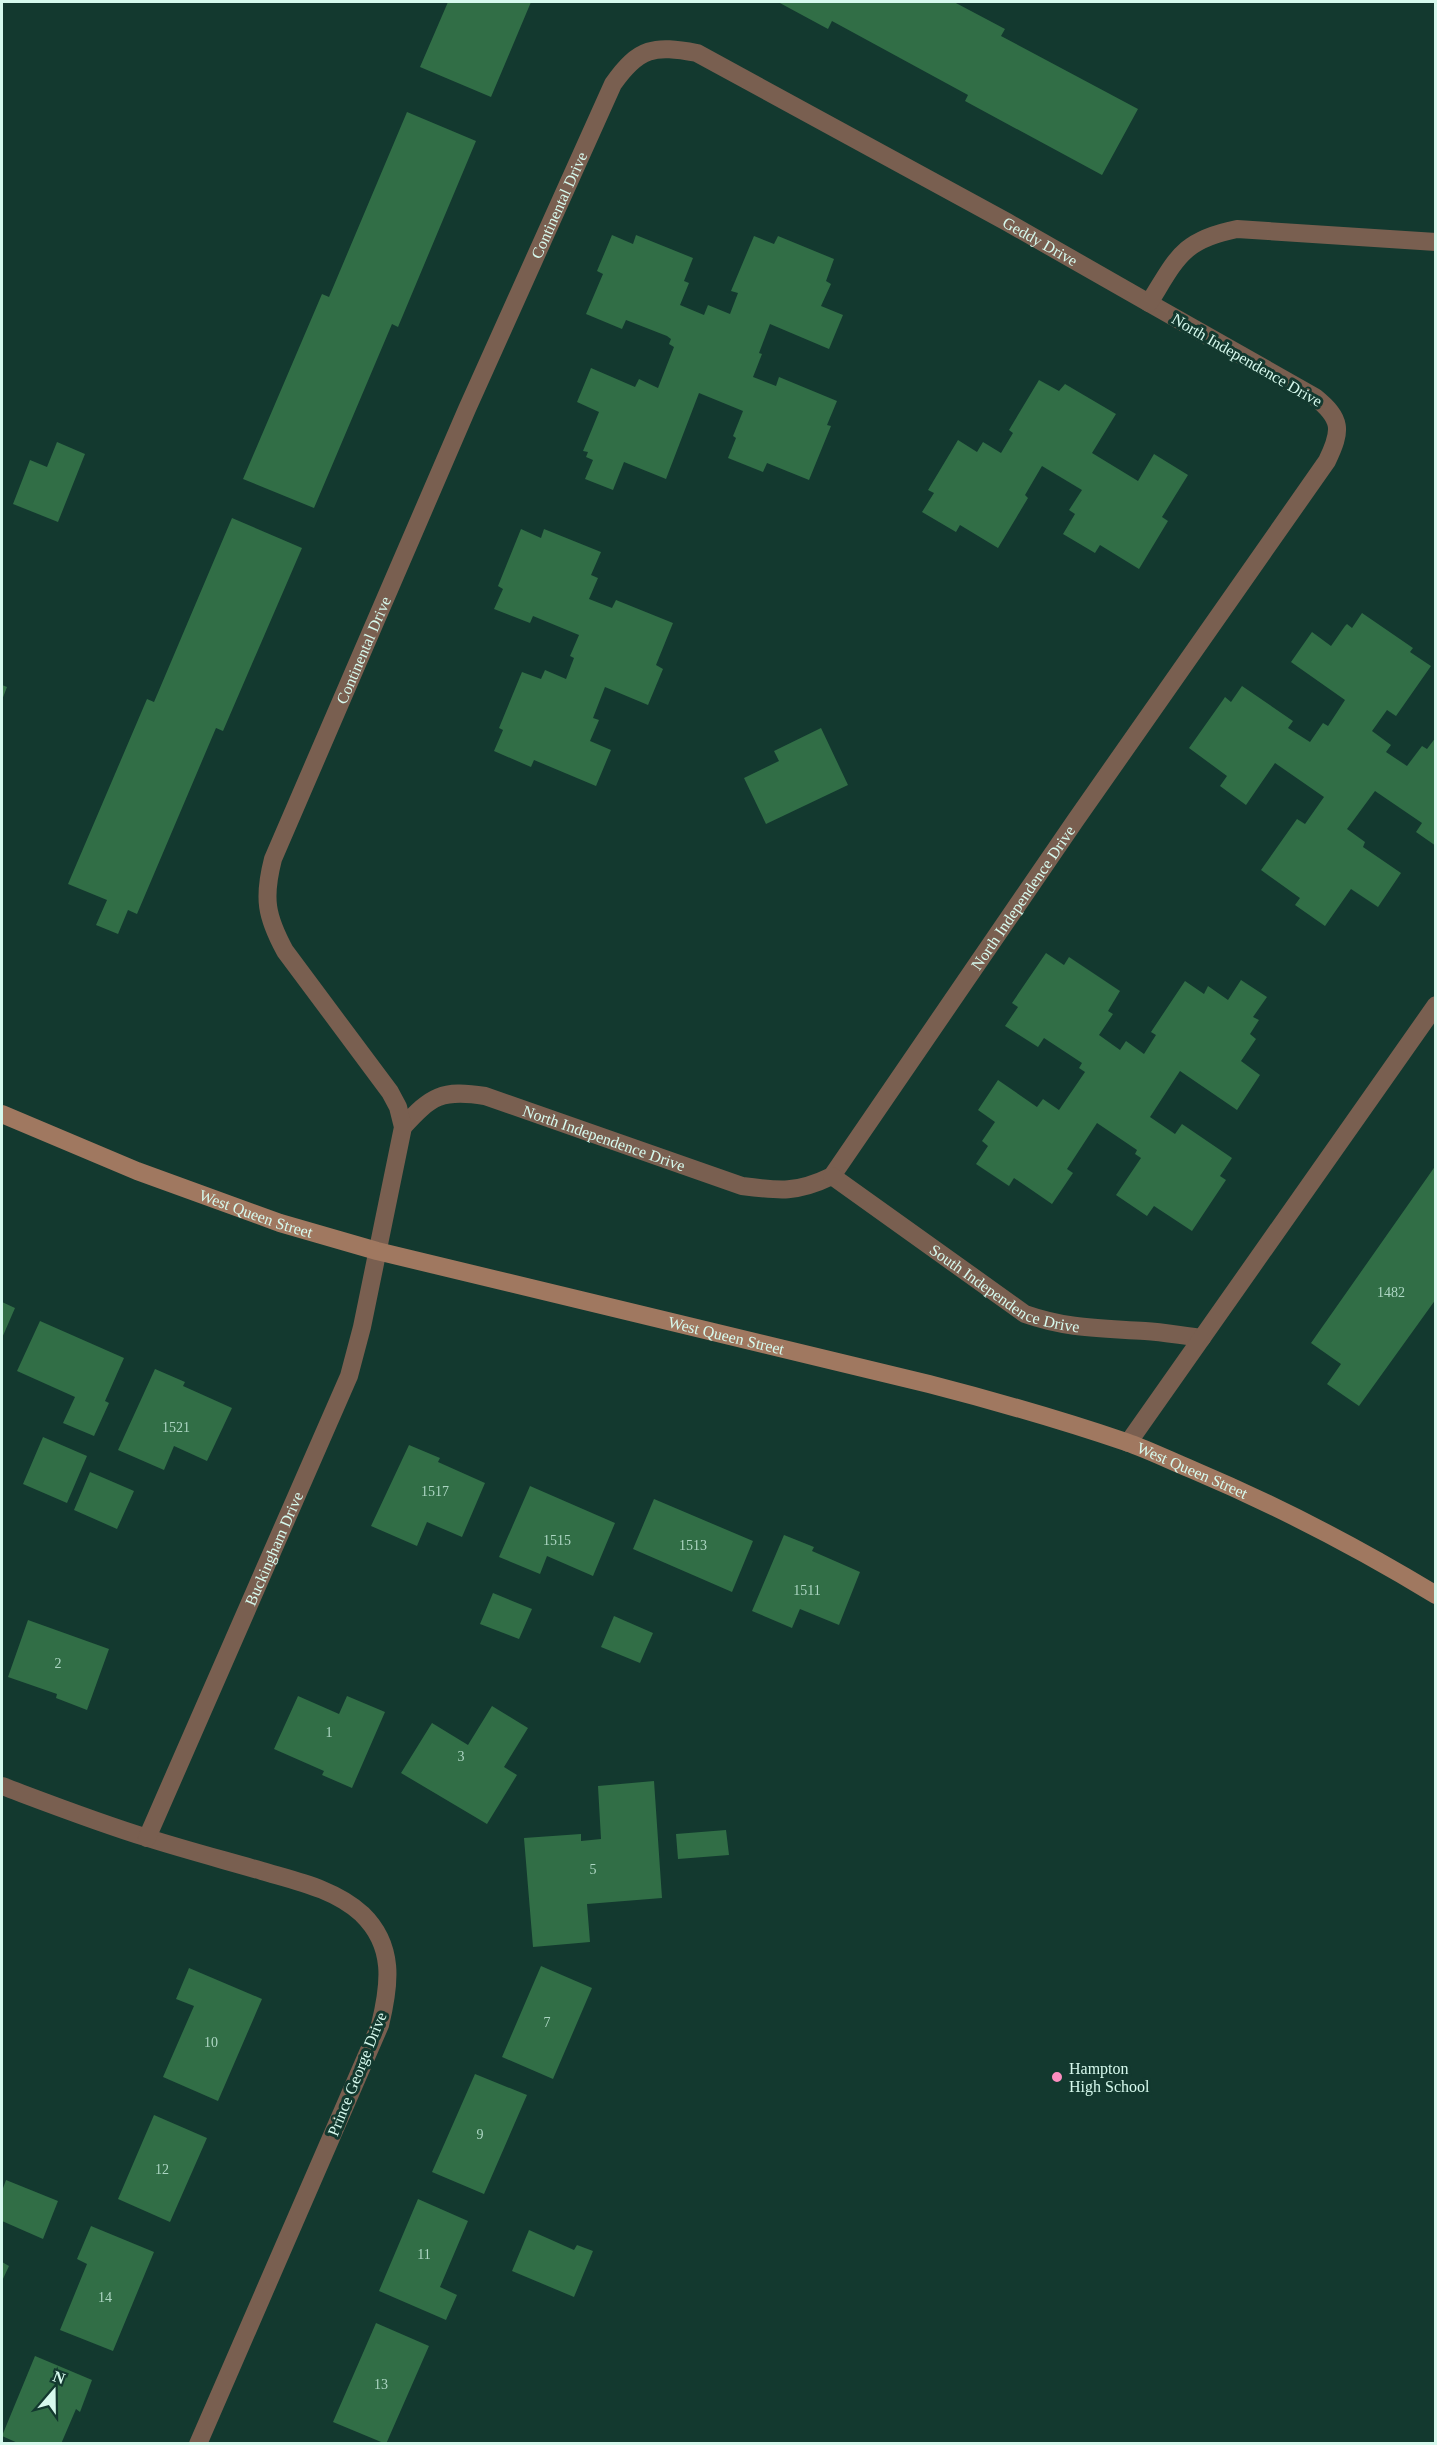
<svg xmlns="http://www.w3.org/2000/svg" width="1437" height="2445" viewBox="0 0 1437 2445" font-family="'Times New Roman',serif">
  <rect width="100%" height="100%" fill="#13392f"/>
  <!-- building -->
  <path fill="#316e46" d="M448,2H531L491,97L420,67Z
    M778,2H954L1005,29L1001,36L1138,109L1102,175L965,101L968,95L832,21L828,29Z
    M407,112L476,141L398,327L392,324L314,508L243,479L322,294L329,297Z
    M612,235L633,244L636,235L693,258L684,281L689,283L680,305L704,315L708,305L730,314L738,293L731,291L754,236L774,244L778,236L834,259L826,281L831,284L821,306L843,315L829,349L770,324L759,353L762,354L753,377L776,386L779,377L837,401L827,425L831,426L809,480L767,463L763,472L728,458L736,438L733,436L743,411L699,393L666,479L624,462L613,490L585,479L593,460L586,457L588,452L583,451L599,412L577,402L591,368L635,387L639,379L658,388L674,347L669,344L671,339L667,336L626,320L622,329L586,314L603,274L597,271Z
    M1039,380L1059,391L1065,384L1116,414L1092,453L1138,481L1154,454L1188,475L1162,517L1168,521L1139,569L1100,545L1095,553L1063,534L1075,514L1069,510L1082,490L1042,466L1025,495L1028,498L998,548L960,525L956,532L922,512L934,493L928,490L958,440L977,452L983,442L1001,453L1013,433L1009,430Z
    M57,442L85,454L58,522L13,504L30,460L47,467Z
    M232,518L302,548L223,731L216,728L137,914L128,910L118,934L96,925L107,900L68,884L147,699L154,702Z
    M521,529L541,538L544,529L601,552L591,575L598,578L589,599L612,608L616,600L673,623L656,665L663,669L648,705L605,687L593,718L599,720L590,741L611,750L596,786L534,760L531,767L494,751L503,730L499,728L522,672L541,679L545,670L566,679L574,658L570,656L579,635L533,616L530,623L494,609L503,589L498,586Z
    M1362,613L1413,648L1410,652L1431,666L1396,716L1387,710L1372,731L1391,745L1386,752L1407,766L1422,746L1427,749L1436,737V846L1416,832L1422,823L1375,791L1347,829L1365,842L1363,847L1401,873L1378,907L1351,889L1325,926L1295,905L1300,898L1261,870L1297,819L1305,824L1324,797L1275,763L1246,805L1220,786L1227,776L1189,748L1223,700L1225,697L1231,702L1242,686L1293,721L1288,728L1310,742L1323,723L1328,726L1345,700L1291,662L1312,632L1331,646L1345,626L1347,624L1352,628Z
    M2,685L7,687L2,700Z
    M821,728L848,785L766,824L744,778L779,761L774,751Z
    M1046,953L1064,965L1069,957L1120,991L1108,1011L1113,1014L1099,1035L1120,1050L1126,1041L1144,1054L1156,1035L1151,1032L1185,981L1204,994L1208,986L1228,1000L1241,980L1267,997L1253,1017L1259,1020L1250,1034L1256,1039L1241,1061L1260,1075L1237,1110L1180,1071L1150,1117L1175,1134L1182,1124L1232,1158L1220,1176L1226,1180L1192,1231L1154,1206L1147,1216L1116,1195L1141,1158L1135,1154L1137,1150L1097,1123L1067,1169L1073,1173L1052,1204L1014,1178L1009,1186L976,1164L988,1146L982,1141L995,1122L978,1110L998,1080L1037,1107L1043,1099L1059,1110L1085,1072L1079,1068L1082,1063L1044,1038L1038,1047L1005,1026L1018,1007L1012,1003Z
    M1436,1165V1299L1359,1406L1327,1384L1341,1364L1311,1343Z
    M2,1302L15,1308L2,1338Z
    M40,1321L124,1358L105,1401L109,1403L94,1436L63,1423L75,1397L17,1371Z
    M155,1369L185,1382L183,1386L232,1408L207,1461L174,1446L164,1470L118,1450Z
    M43,1437L87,1456L67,1503L23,1484Z
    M409,1445L440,1458L438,1462L485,1483L462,1537L427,1522L417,1546L371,1526Z
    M90,1472L134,1491L117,1529L74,1510Z
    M530,1486L615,1523L593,1576L547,1556L540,1574L499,1557Z
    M654,1499L753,1541L732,1592L633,1549Z
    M784,1535L814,1547L812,1551L860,1572L839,1625L800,1609L792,1628L752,1611Z
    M493,1593L532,1609L519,1639L480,1624Z
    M614,1616L653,1633L640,1663L601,1647Z
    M28,1620L109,1649L87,1710L56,1698L57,1694L8,1677Z
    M298,1696L339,1714L347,1696L385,1712L352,1788L322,1775L324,1771L274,1749Z
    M492,1706L528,1728L504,1767L517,1775L487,1824L401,1773L432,1723L468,1745Z
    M654,1781L662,1898L587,1904L590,1942L533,1947L524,1838L581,1834V1841L601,1839L598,1786Z
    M726,1830L729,1855L678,1859L676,1834Z
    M541,1966L592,1988L553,2079L502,2057Z
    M189,1968L262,1999L218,2101L163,2077L194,2006L176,1999Z
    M475,2074L527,2095L484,2194L432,2172Z
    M154,2115L207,2138L170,2222L118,2199Z
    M6,2180L58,2201L43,2239L2,2221V2191Z
    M418,2199L468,2221L440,2287L457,2295L446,2320L379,2291Z
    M91,2226L154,2252L113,2351L60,2330L87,2264L77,2259Z
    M529,2230L574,2250L577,2245L593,2251L574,2297L512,2271Z
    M2,2262L9,2266L2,2281Z
    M376,2323L429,2346L386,2444L333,2422Z
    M35,2356L92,2380L80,2412L76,2409L61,2444H20L2,2436Z"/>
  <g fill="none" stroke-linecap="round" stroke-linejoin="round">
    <!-- street -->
    <g stroke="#795f50" stroke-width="18">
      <path id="s1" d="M403,1127C431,1096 442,1089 485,1096L742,1186C780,1191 797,1193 832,1176L1075,821L1327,461C1342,430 1342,419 1315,397L1149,303"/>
      <path id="s2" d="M832,1176L1025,1314C1068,1329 1100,1328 1145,1331C1164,1332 1183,1336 1202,1338"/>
      <path d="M1128,1443L1436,1005"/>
      <path d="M2,1786C50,1804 99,1823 148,1838C186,1850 224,1860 262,1871C296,1881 335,1889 362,1914C395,1946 390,1984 380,2025L198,2444"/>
      <path id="s3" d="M147,1838L349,1376L362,1327L403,1127L398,1107L390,1092L285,951C266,916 263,898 273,859L467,409L613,84C639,47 654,45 697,53L1007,222L1149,303C1177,258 1182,240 1237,229L1436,242"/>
    </g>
    <!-- secondary -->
    <path stroke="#a07860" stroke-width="18" id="s4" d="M2,1114L137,1171L280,1223L377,1251L929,1384C995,1401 1061,1420 1126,1442C1149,1450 1171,1461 1193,1470C1278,1506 1357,1547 1436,1595"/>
  </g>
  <!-- markers -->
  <circle fill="#fd8ec0" stroke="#13392f" stroke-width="2" cx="1057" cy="2077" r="6"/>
  <g text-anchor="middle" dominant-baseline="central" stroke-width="6" stroke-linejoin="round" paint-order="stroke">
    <!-- number labels -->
    <g font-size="14" fill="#add6c3">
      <text x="1391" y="1292">1482</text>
      <text x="176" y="1427">1521</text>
      <text x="435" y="1491">1517</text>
      <text x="557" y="1540">1515</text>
      <text x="693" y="1545">1513</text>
      <text x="807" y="1590">1511</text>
      <text x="58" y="1663">2</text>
      <text x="329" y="1732">1</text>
      <text x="461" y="1756">3</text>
      <text x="593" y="1869">5</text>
      <text x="547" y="2022">7</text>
      <text x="211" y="2042">10</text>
      <text x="480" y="2134">9</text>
      <text x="162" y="2169">12</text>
      <text x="424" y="2254">11</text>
      <text x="105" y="2297">14</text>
      <text x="381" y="2384">13</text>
    </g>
    <!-- street labels -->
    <g font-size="16" fill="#d6f9ed" stroke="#13392f">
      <text stroke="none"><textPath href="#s3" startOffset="1782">Continental Drive</textPath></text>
      <text stroke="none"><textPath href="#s3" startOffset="2404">Geddy Drive</textPath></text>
      <text transform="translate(1247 360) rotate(30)">North Independence Drive</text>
      <text stroke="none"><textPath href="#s3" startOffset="1296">Continental Drive</textPath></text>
      <text stroke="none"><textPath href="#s1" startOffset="796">North Independence Drive</textPath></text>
      <text stroke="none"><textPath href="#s1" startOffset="220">North Independence Drive</textPath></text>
      <text stroke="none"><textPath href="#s4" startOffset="273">West Queen Street</textPath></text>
      <text stroke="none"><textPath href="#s2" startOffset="208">South Independence Drive</textPath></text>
      <text stroke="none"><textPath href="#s4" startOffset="759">West Queen Street</textPath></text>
      <text stroke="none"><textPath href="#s4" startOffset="1245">West Queen Street</textPath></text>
      <text stroke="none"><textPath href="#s3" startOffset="316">Buckingham Drive</textPath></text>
      <text transform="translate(357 2074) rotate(-68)">Prince George Drive</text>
    </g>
    <!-- poi labels -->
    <g font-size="16" fill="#d6f9ed" stroke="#13392f" text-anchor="start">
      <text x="1069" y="2068">Hampton<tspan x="1069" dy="18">High School</tspan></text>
    </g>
  </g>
  <!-- border -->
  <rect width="1437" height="2445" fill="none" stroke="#d6f9ed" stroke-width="6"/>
  <!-- north arrow -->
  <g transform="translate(54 2391) rotate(20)" stroke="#13392f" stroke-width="4.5" paint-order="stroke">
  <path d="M0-4.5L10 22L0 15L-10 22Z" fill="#d6f9ed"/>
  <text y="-9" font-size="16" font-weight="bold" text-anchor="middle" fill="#d6f9ed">N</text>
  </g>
</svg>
